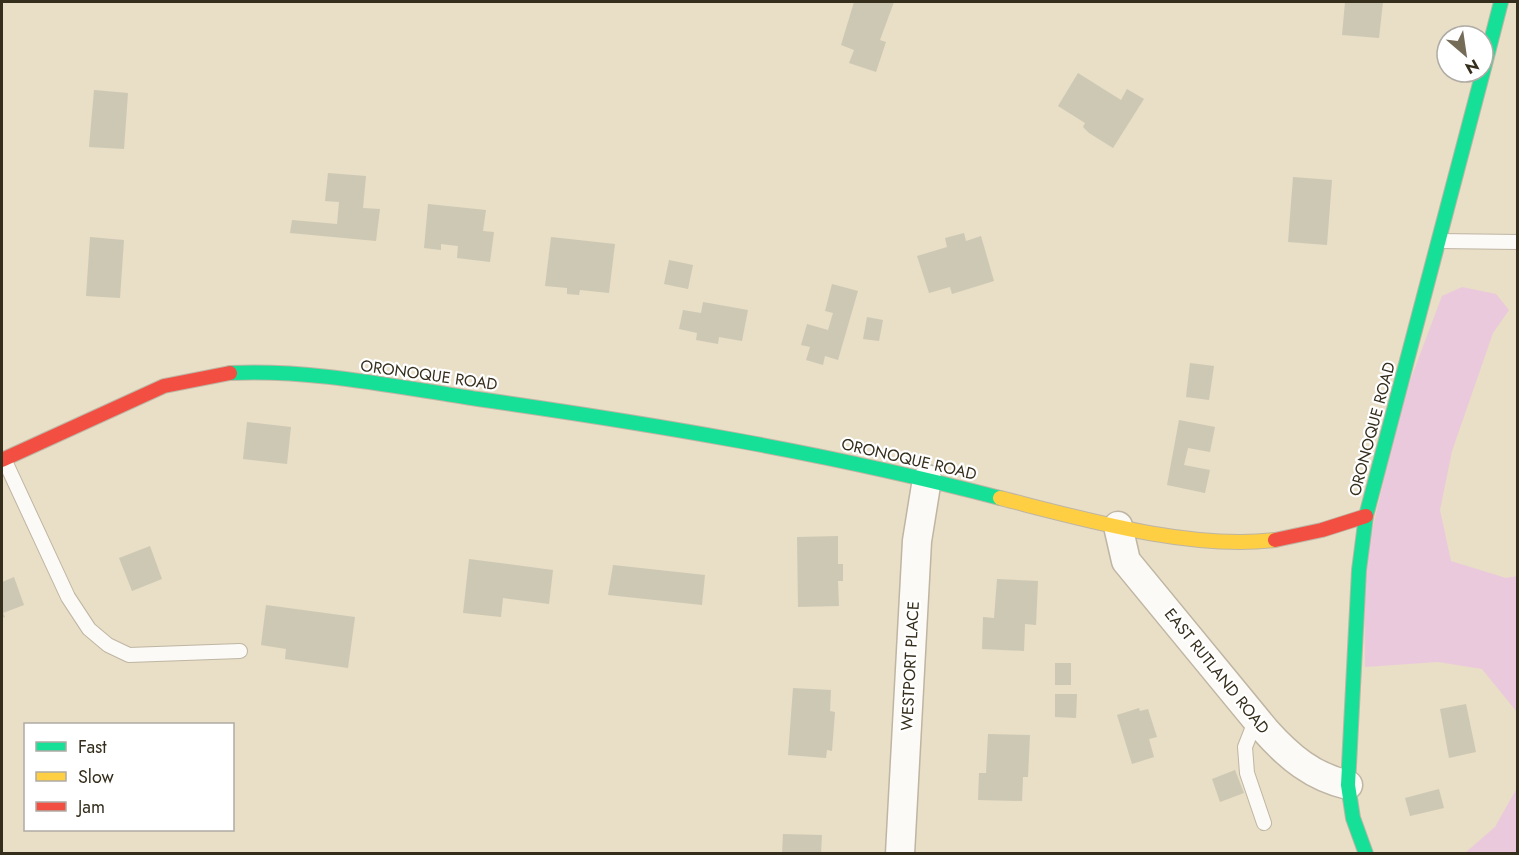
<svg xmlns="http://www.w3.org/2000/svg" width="1519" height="855" viewBox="0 0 1519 855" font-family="Jost,sans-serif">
  <rect width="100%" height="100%" fill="#e9dec6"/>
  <!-- green -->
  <path fill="#ebc9dc" d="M1462,287L1496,294L1509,310L1493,333L1452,451L1440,510L1451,561L1506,578L1517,576V712L1482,669L1438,662L1365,667L1364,566L1401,405L1442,296Z
    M1517,788V853H1465L1495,827Z"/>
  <!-- building -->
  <path fill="#cdc8b4" d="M854,2H894L880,40L886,42L876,72L849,63L854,50L841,45Z
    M1345,2H1383L1379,38L1342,35Z
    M1078,73L1121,100L1127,89L1144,99L1113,148L1089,133L1083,127L1085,123L1058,106Z
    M94,90L128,93L124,149L89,147Z
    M328,173L366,176L363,208L380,209L376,241L290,233L292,220L337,224L339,202L325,201Z
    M1293,177L1332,180L1327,245L1288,242Z
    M428,204L486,210L483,231L494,232L490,262L457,258L458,246L441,244V250L424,248Z
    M964,233L966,241L981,236L994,281L952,294L950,287L929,293L917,256L947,247L945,238Z
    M90,237L124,240L120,298L86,296Z
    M551,237L615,244L609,293L580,290L579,295L567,294V288L545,286Z
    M669,260L693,265L688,289L664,284Z
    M832,284L858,291L838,360L825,356L823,365L806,360L810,347L801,345L807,324L828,330L833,313L825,311Z
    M703,302L748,310L742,341L719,337L718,344L696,340L697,333L679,329L683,310L701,313Z
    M867,317L883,320L879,341L863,339Z
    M1190,363L1214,366L1209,400L1186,397Z
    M1179,420L1215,427L1210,452L1188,448L1184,465L1210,470L1205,493L1167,485Z
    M247,422L291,427L287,464L243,459Z
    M838,536V564H843V581H838L839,606L798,607L797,537Z
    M150,546L162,579L132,591L119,558Z
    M469,559L553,570L549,604L503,598L501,617L463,613Z
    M613,565L705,575L702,605L608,595Z
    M14,577L24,605L3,613L5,617L2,618V582Z
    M997,579L1038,581L1036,625L1025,624L1024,651L982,649L983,617L994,618Z
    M266,605L355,617L348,668L285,659L286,649L261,645Z
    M1055,663H1071V685H1055Z
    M793,688L831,690L830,711L835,712L832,751L827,750L826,758L788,755Z
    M1055,694H1077L1076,718L1055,717Z
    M1466,704L1476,752L1449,758L1440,709Z
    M1139,708L1140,711L1148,709L1157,737L1149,739L1154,757L1132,764L1117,715Z
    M988,734L1030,735L1028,777H1023L1022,801L978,800L979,773H986Z
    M1235,770L1244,793L1220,802L1212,779Z
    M1439,789L1444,808L1410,816L1405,798Z
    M783,834L822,835L821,854H782Z"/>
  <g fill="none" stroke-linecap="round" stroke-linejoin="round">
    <!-- lane casing -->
    <g stroke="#beb5a3" stroke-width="16">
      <path id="lane" d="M1439,241L1518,242
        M4,459L68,597L89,629L108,645L129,655L240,651
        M1256,719L1245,747L1247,773L1264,823"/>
    </g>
    <!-- street casing -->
    <g stroke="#beb5a3" stroke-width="31">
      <path id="street" d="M1118,526L1126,561L1265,730C1289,757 1313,777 1348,785
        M900,854L917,541L927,479"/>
    </g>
    <!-- fast casing -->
    <g stroke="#beb5a3" stroke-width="16">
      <path id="fast" d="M1483,72L1501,2
        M230,373C313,369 396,387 478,399C653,424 828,453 1000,498
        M1366,854L1353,818L1348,785L1359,570L1366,516L1483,72"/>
    </g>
    <!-- slow casing -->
    <g stroke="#beb5a3" stroke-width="16">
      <path id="slow" d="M1000,498C1083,519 1189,550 1275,540"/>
    </g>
    <!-- jam casing -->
    <g stroke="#beb5a3" stroke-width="16">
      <path id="jam" d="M2,460L164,386L230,373
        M1275,540L1322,530L1366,516"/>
    </g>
    <!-- lane -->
    <use href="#lane" stroke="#fcfaf6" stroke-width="14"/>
    <!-- street -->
    <use href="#street" stroke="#fcfaf6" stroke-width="28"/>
    <!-- fast -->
    <use href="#fast" stroke="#16e098" stroke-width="14"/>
    <!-- slow -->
    <use href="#slow" stroke="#ffcf43" stroke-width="14"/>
    <!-- jam -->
    <use href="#jam" stroke="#f24e42" stroke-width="14"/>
  </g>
  <g text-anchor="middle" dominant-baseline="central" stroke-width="4.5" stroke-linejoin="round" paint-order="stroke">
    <!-- street labels -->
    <g font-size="16" fill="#362e1d" stroke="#fff">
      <text transform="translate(429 375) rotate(8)">ORONOQUE ROAD</text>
      <text transform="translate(1372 429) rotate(-75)">ORONOQUE ROAD</text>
      <text transform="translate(909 459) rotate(13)">ORONOQUE ROAD</text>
      <text transform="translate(910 666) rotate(-87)">WESTPORT PLACE</text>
      <text transform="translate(1217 671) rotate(51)">EAST RUTLAND ROAD</text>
    </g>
  </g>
  <!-- border -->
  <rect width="1519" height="855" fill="none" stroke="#362e1d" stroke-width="6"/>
  <!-- legend -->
  <rect x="24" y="723" width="210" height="108" fill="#ffffff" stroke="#afaba5" stroke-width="1.5"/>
  <rect x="36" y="742" width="30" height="9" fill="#16e098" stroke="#afaba5" stroke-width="1.5"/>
  <text x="78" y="753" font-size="18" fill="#362e1d">Fast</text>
  <rect x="36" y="772" width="30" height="9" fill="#ffcf43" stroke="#afaba5" stroke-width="1.5"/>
  <text x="78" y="783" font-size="18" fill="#362e1d">Slow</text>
  <rect x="36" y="802" width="30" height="9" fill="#f24e42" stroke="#afaba5" stroke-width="1.5"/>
  <text x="78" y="813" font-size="18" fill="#362e1d">Jam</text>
  <!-- north arrow -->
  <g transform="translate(1465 54) rotate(151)"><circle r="28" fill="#ffffff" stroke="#afaba5" stroke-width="1.5"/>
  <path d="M0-4.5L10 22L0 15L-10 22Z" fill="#756c58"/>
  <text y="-9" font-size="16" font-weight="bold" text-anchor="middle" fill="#362e1d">N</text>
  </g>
</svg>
